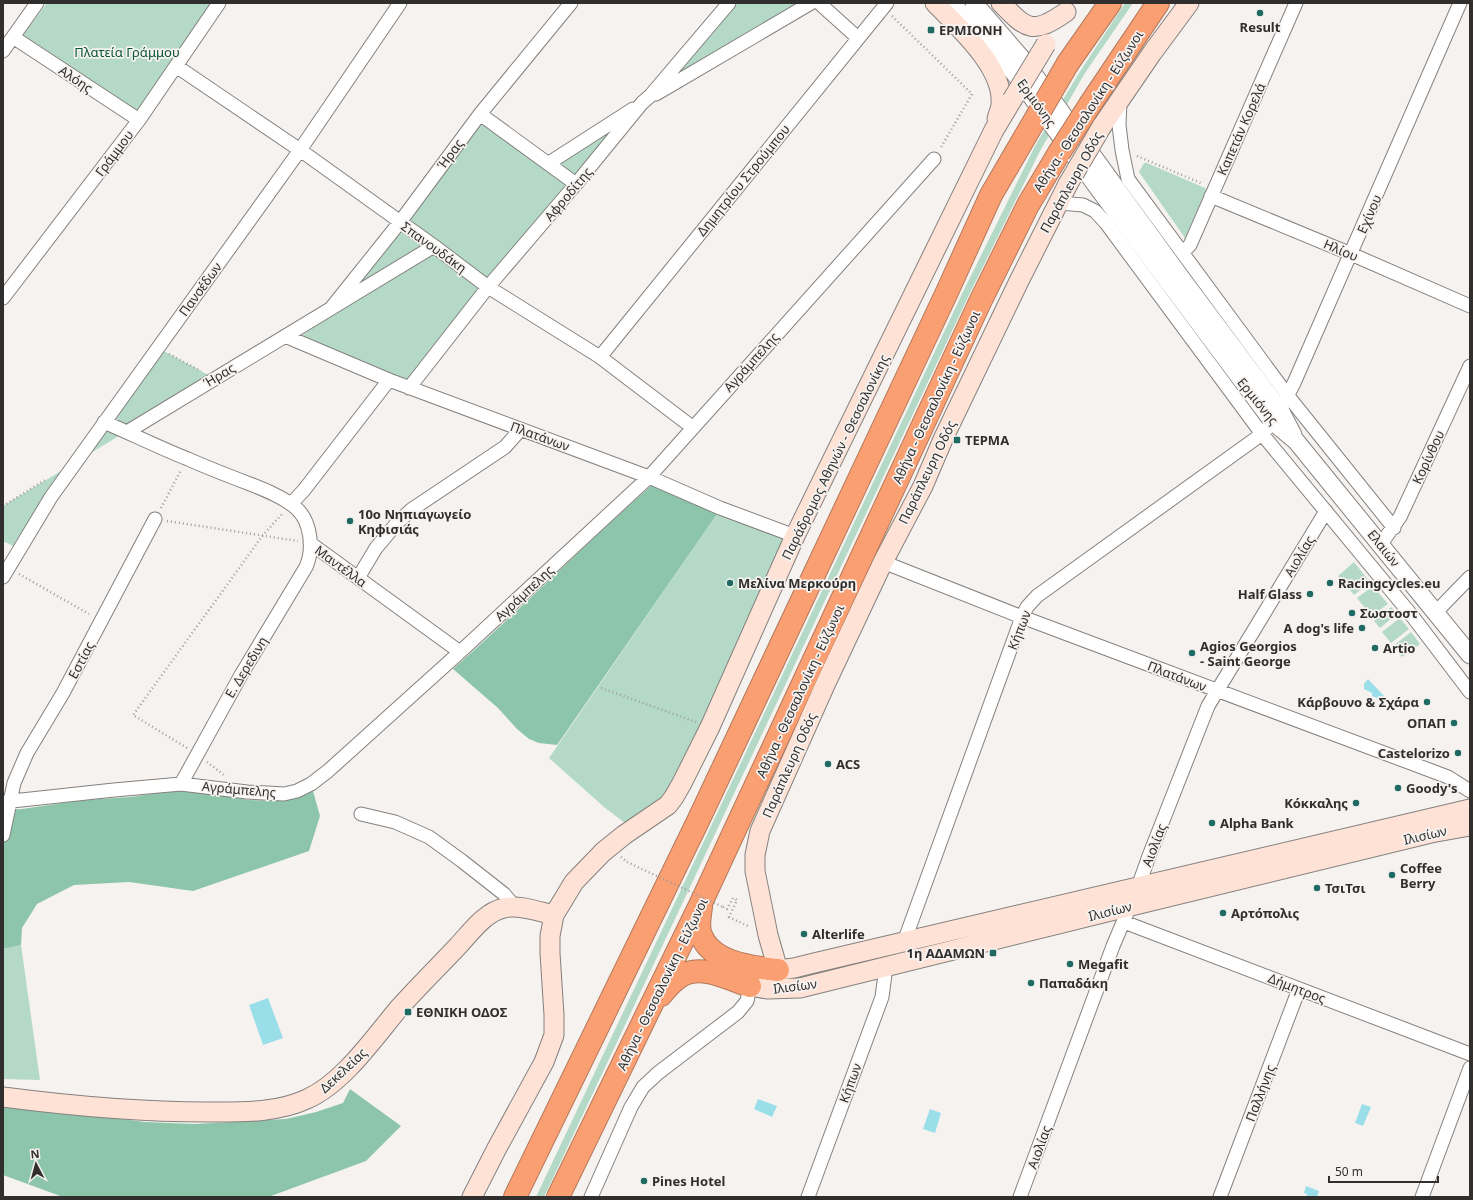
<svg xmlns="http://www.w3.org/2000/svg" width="1473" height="1200" viewBox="0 0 1473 1200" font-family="'Noto Sans',sans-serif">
  <rect width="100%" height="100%" fill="#f6f2f0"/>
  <!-- green -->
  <path fill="#b4dac7" d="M47,3H219L139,120L22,36Z
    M729,3H810L650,96Z
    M1125,3H1133L1085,73L1040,151L969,295L544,1197H536L962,294L1035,146L1079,73Z
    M642,103L409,388L299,340L480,114L549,163Z
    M1144,163H1147L1205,188L1206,190L1185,238L1139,172Z
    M158,348L214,378L76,462L19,549L3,541V506L76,462Z
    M717,514L785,538L679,772L664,795L625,823L604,807L549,758Z
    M1354,562L1370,582L1354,595L1338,576Z
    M1373,586L1388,604L1371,616L1357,598Z
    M1391,607L1397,614L1380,628L1374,621Z
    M1400,618L1409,629L1391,643L1382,632Z
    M1411,632L1420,644L1402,657L1393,646Z
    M21,945L40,1080L3,1079V949Z"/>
  <!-- forest -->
  <path fill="#8dc5aa" d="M652,485L717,514L557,745L539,743L529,739L517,729L498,708L453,669C521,609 584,545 652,485Z
    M188,789L248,800L282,801L296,798L313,791L320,816L309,851L193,891L129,882L74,885L37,904L22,928L21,945L3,949V810L22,809L84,800L130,797Z
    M350,1089L401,1126L366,1161L271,1196L63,1197L3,1175V1104L145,1122L195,1124L286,1119L316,1112L343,1103Z"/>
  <!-- water -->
  <path fill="#9adeea" d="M1368,679L1384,696L1380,699L1372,696V693L1364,689V684Z
    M268,998L283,1038L263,1045L249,1005Z
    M758,1099L777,1106L772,1117L754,1109Z
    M1362,1104L1371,1107L1363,1126L1355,1123Z
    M930,1109L941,1113L935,1133L923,1129Z
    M1306,1186L1319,1191L1317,1197H1307V1194L1304,1193Z"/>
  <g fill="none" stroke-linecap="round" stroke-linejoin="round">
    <!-- minor casing -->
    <g stroke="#84817f" stroke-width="15">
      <path id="minor" d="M819,3L858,38
        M13,37L139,120
        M3,51L37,3
        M176,66L300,150L434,246L488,287L600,357L692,427
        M656,94L811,3
        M1120,100L1119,125L1122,150L1128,179L1288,396L1394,528
        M480,114L576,184
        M549,163L633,109
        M1211,196L1351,254L1470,306
        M1059,203L1083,205L1095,211L1106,223L1262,434L1413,617L1470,692
        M1183,252L1190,245L1296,3
        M3,298L139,120L219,3
        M332,307L400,222L480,114L571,3
        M285,336L389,380L649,477L720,508L795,536
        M600,357L887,3
        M409,388L488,287L576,184L642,103L650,96L729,3
        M104,422C132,434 160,448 188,459C208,468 229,476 250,484C265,490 283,497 296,508C311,521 314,549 306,567L241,675L181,784
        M127,432L434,246
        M291,504L304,490L389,380
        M310,543L460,652
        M1381,544L1400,517L1470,366
        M883,562L1022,617L1448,777L1470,791
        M3,577L51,497L300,150L400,3
        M358,578L376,548L397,523L411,510L505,447L521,429
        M1436,612L1470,577
        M3,802L114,790L181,784L247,792L284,794L297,791L311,784L328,771L460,652L649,477L934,159
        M361,814L395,822L429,837L462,861L504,894L515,907
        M3,835L14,783L27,753L63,693L155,519
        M1124,922L1470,1054
        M904,942L1022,617L1027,607L1037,596L1262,434L1273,422L1280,410L1294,383L1460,3
        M591,1197L631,1107L643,1087L658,1073L738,1012L747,1001L750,986
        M808,1197L882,997L886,967
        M1020,1197L1113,946L1138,887L1149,856L1208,706L1326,511
        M1220,1197L1299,989
        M1422,1197L1470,1068"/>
    </g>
    <!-- tertiary casing -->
    <g stroke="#84817f" stroke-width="19">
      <path id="tertiary" d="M951,3L972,24L1015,74L1098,188L1273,422L1296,441L1470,655
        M974,3L1024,61L1182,279L1280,410L1293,435"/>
    </g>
    <!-- secondary casing -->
    <g stroke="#84817f" stroke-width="21">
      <path id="secondary" d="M935,3C958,27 1004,67 1001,104C1001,109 998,114 997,119
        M1001,3C1027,30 1033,35 1066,12
        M1102,126L1152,53L1189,3
        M1068,184L1019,281L944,437L923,486L883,562L825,685L760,831L755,855V871L768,935L778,970L794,968L814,963L1470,809
        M750,986L767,989L800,988L1131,906L1431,833L1470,826
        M3,1097C72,1106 140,1112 209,1112C242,1112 277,1113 307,1099C343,1083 374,1038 399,1008C418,987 439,966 458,946C471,932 485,912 504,908C518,904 540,912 554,915
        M472,1197L497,1148L544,1062L554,1035V1015L550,953V936L554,915L574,882L603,852L624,835L668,805L674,797L682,783L710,727L795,536L994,130L1012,100"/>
    </g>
    <!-- motorway casing -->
    <g stroke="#b3785a" stroke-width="24">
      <path id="motorway" d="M1068,63L1110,3
        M1091,103L1158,3
        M701,907C700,915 698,925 700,932C709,963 751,967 778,970
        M661,995C667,988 673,980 681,976C701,963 731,980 750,986
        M515,1197L698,821L947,292L991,195L1036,118
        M558,1197L701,903L980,302L1028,205L1059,153"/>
    </g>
    <!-- path -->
    <path stroke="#9f9d9b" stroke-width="2.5" stroke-dasharray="1 3" stroke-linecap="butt" d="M892,16L972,94L940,149
      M1137,156L1203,184
      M169,354L201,371
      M3,506L45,480
      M161,508L181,470
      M167,521L298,541
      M19,574L89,614
      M601,688L696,722
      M187,748L133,715L263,535L283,513
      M207,762L224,775
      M621,857L627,862
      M723,907L727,909L733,898L737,900L729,917L750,927"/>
    <!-- minor -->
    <use href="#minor" stroke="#fff" stroke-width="13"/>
    <!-- tertiary -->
    <use href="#tertiary" stroke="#fff" stroke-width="17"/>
    <!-- secondary -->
    <use href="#secondary" stroke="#fee2d5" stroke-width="19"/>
    <!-- motorway -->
    <use href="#motorway" stroke="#fa9f72" stroke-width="22"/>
    <!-- secondary-bridge casing -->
    <g stroke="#84817f" stroke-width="21" stroke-linecap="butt">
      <path id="secondary-bridge" d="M1012,100L1046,44
        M1068,184L1102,126"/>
    </g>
    <!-- motorway-bridge casing -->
    <g stroke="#b3785a" stroke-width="24" stroke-linecap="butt">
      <path id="motorway-bridge" d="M1036,118L1068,63
        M1059,153L1091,103"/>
    </g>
    <!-- path-bridge -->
    <path stroke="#9f9d9b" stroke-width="2.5" stroke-dasharray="1 3" stroke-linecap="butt" d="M627,862L723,907"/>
    <!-- secondary-bridge -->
    <use href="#secondary-bridge" stroke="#fee2d5" stroke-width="19"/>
    <!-- motorway-bridge -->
    <use href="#motorway-bridge" stroke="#fa9f72" stroke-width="22"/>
  </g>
  <!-- markers -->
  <g fill="#1f6a63" stroke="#f6f2f0" stroke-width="1.5">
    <circle cx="1260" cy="13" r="4"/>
    <rect x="927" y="26" width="8" height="8" rx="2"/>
    <rect x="953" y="436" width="8" height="8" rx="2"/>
    <circle cx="350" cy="521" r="4"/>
    <circle cx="730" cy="583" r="4"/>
    <circle cx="1330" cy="583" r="4"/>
    <circle cx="1310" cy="594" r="4"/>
    <circle cx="1352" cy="613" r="4"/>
    <circle cx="1362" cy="628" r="4"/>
    <circle cx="1375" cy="648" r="4"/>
    <circle cx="1192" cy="653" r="4"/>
    <circle cx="1427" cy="702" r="4"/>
    <circle cx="1454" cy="723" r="4"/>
    <circle cx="1458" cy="753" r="4"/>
    <circle cx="828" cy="764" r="4"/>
    <circle cx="1398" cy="788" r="4"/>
    <circle cx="1356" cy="803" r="4"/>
    <circle cx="1212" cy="823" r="4"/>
    <circle cx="1392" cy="875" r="4"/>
    <circle cx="1317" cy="888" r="4"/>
    <circle cx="1223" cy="913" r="4"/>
    <circle cx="804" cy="934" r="4"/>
    <rect x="989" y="949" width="8" height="8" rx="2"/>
    <circle cx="1070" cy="964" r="4"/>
    <circle cx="1031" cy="983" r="4"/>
    <rect x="404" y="1008" width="8" height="8" rx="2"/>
    <circle cx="644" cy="1181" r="4"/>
  </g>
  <g text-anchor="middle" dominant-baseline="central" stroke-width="3.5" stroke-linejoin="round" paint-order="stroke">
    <!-- poi labels -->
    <g font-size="13" font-weight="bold" fill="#302f2e" stroke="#f6f2f0" text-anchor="start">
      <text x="1260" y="27" text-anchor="middle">Result</text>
      <text x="939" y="30">ΕΡΜΙΟΝΗ</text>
      <text x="965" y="440">ΤΕΡΜΑ</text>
      <text x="358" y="514">10ο Νηπιαγωγείο<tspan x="358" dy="15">Κηφισιάς</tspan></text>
      <text x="738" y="583">Μελίνα Μερκούρη</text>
      <text x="1338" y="583">Racingcycles.eu</text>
      <text x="1302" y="594" text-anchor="end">Half Glass</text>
      <text x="1360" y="613">Σωστοστ</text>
      <text x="1354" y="628" text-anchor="end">A dog's life</text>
      <text x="1200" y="646">Agios Georgios<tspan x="1200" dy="15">- Saint George</tspan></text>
      <text x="1383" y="648">Artio</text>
      <text x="1419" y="702" text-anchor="end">Κάρβουνο &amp; Σχάρα</text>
      <text x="1446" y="723" text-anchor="end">ΟΠΑΠ</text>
      <text x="1450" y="753" text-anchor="end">Castelorizo</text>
      <text x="836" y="764">ACS</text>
      <text x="1406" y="788">Goody's</text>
      <text x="1348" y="803" text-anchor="end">Κόκκαλης</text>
      <text x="1220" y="823">Alpha Bank</text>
      <text x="1400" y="868">Coffee<tspan x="1400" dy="15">Berry</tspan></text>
      <text x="1325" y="888">ΤσιΤσι</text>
      <text x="1231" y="913">Αρτόπολις</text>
      <text x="812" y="934">Alterlife</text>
      <text x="985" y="953" text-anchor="end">1η ΑΔΑΜΩΝ</text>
      <text x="1078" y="964">Megafit</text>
      <text x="1039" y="983">Παπαδάκη</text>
      <text x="416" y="1012">ΕΘΝΙΚΗ ΟΔΟΣ</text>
      <text x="652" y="1181">Pines Hotel</text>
    </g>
    <!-- park labels -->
    <g font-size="13" fill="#075239" stroke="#f6f2f0">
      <text x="127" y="52">Πλατεία Γράμμου</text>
    </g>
    <!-- street labels -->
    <g font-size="13" fill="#302f2e" stroke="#f6f2f0">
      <text transform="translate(76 79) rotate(34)">Αλόης</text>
      <text transform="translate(1037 103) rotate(54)">Ερμιόνης</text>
      <text transform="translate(1088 111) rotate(-57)">Αθήνα - Θεσσαλονίκη - Εύζωνοι</text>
      <text transform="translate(1241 129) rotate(-66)">Καπετάν Κορελά</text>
      <text transform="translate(114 153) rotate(-53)">Γράμμου</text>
      <text transform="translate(450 154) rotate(-53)">Ήρας</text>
      <text transform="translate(743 180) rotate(-51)">Δημητρίου Στρούμπου</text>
      <text transform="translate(1071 182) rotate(-61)">Παράπλευρη Οδός</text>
      <text transform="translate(568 194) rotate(-50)">Αφροδίτης</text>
      <text transform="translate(1369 214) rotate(-66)">Εχίνου</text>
      <text transform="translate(434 247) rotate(36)">Σπανουδάκη</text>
      <text transform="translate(1341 250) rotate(23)">Ηλίου</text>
      <text transform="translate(200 289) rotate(-54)">Πανσέδων</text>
      <text transform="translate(751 362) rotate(-48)">Αγράμπελης</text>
      <text transform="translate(219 375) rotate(-31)">Ήρας</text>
      <text transform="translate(936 397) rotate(-65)">Αθήνα - Θεσσαλονίκη - Εύζωνοι</text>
      <text transform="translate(1258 401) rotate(51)">Ερμιόνης</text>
      <text transform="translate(540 436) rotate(20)">Πλατάνων</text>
      <text transform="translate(835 457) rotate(-64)">Παράδρομος Αθηνών - Θεσσαλονίκης</text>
      <text transform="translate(1428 457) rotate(-65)">Κορίνθου</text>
      <text transform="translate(927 472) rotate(-64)">Παράπλευρη Οδός</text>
      <text transform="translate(1384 548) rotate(51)">Ελαιών</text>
      <text transform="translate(1299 556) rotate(-59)">Αιολίας</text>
      <text transform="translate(341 566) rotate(36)">Μαντέλλα</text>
      <text transform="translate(524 593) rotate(-43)">Αγράμπελης</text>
      <text transform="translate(1019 630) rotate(-68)">Κήπων</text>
      <text transform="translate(81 660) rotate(-62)">Εστίας</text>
      <text transform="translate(246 667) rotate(-59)">Ε. Δερεδινη</text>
      <text transform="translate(1177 676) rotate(21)">Πλατάνων</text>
      <text transform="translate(800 691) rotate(-65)">Αθήνα - Θεσσαλονίκη - Εύζωνοι</text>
      <text transform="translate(789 765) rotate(-66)">Παράπλευρη Οδός</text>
      <text transform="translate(239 789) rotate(5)">Αγράμπελης</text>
      <text transform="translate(1425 835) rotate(-13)">Ιλισίων</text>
      <text transform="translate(1154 845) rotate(-69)">Αιολίας</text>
      <text transform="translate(1110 911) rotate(-14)">Ιλισίων</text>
      <text transform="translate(662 984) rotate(-64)">Αθήνα - Θεσσαλονίκη - Εύζωνοι</text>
      <text transform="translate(795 986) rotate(-7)">Ιλισίων</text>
      <text transform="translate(1297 988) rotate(21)">Δήμητρος</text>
      <text transform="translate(343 1070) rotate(-43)">Δεκελείας</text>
      <text transform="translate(850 1083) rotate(-70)">Κήπων</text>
      <text transform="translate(1260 1093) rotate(-69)">Παλλήνης</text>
      <text transform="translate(1039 1147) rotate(-70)">Αιολίας</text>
    </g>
  </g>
  <!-- border -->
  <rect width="1473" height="1200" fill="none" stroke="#302f2e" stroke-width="8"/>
  <!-- north arrow -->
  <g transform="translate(36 1164) rotate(354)" stroke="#f6f2f0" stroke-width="3" paint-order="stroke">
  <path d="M0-3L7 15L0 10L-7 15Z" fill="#302f2e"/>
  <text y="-6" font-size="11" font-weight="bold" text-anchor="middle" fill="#302f2e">N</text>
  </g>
  <!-- scale -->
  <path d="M1329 1176v6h109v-6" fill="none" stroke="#302f2e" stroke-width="2"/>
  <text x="1335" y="1176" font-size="12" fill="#302f2e" stroke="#f6f2f0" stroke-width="3" paint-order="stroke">50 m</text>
</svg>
